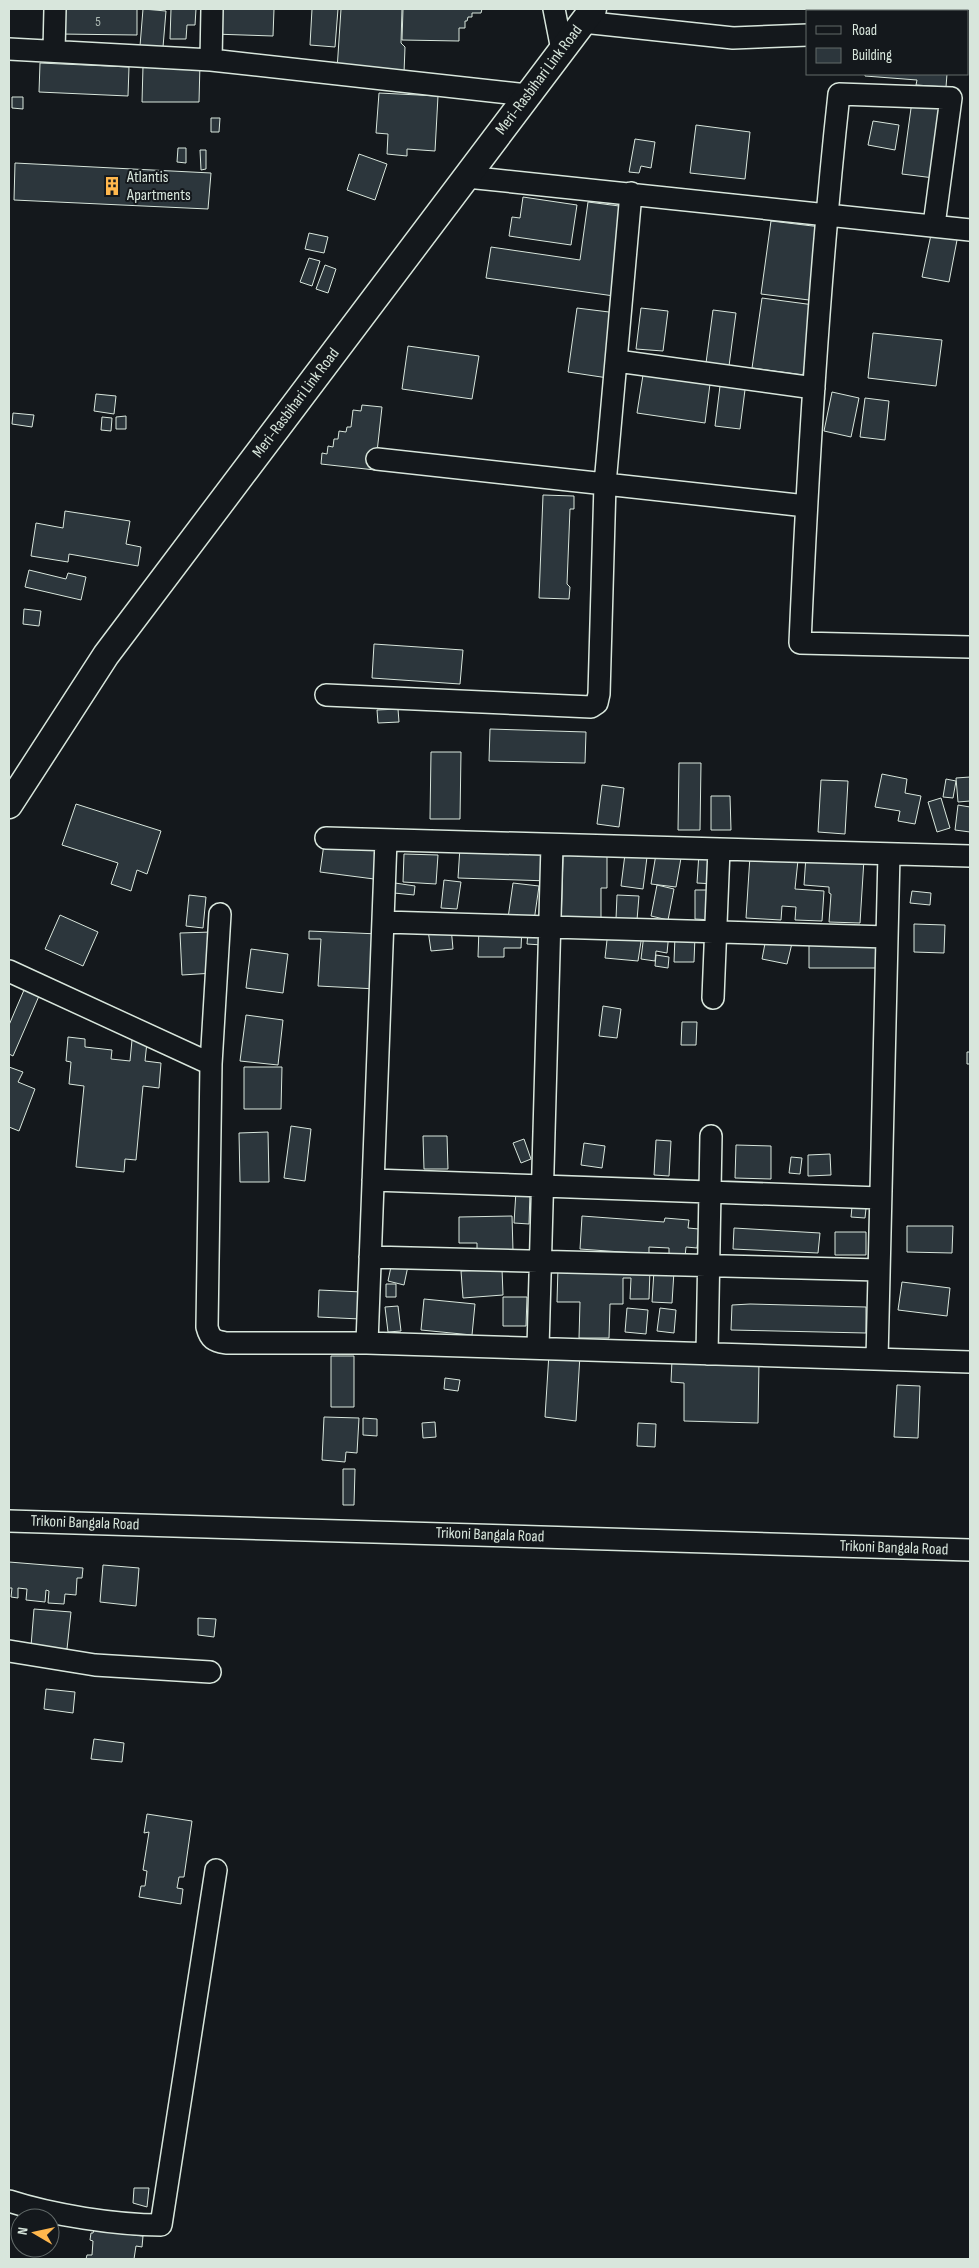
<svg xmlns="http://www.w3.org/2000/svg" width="979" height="2268" viewBox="0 0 979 2268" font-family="'Sofia Sans Condensed',sans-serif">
  <rect width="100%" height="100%" fill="#14181c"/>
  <!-- building -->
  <path fill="#2c363c" stroke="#d8e6dc" d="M60,9H137V35L59,34Z
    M143,9L166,11L163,47L140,46Z
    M171,9H196L195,25H187L186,39H170Z
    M214,9H274L273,36L213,34Z
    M312,9H338L335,47L310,45Z
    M341,9H402L401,43L405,47L404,73L337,70Z
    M403,9H482L481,13H472V17H468L467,21H465V28H459V41L402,40Z
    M861,9H903L902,11H859Z
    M40,63L129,67L128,96L39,92Z
    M200,63L199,102H142L143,66Z
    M865,74H947L946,87L916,85L917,80L865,76Z
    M379,93L438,96L435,151L407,149V156L387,154L388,134L376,133Z
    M12,97H23V109L12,108Z
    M912,101L944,105L934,178L902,174Z
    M211,118H220L219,132H211Z
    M873,121L899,125L895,150L868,145Z
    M696,125L750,132L745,179L690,173Z
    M635,139L655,142L651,168L641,166L639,173L629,172Z
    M178,148H186V163L177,162Z
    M200,150H206V169L201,170Z
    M359,154L387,164L375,200L347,190Z
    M15,163L211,173L208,209L14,200Z
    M523,197L577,205L571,245L509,236L512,217L520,218Z
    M588,202L627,207L614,296L486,278L491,247L580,260Z
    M771,221L821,227L815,257L809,300L761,294Z
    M932,230L958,235L949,282L922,277Z
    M309,233L328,237L324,253L305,249Z
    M309,258L320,261L312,286L300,282Z
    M325,265L336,269L328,293L316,289Z
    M762,298L814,305L803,375L752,368Z
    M577,308L617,313L608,378L568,372Z
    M641,308L668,311L663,351L636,349Z
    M713,310L736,313L729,366L706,363Z
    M873,333L942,340L936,386L868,378Z
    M408,346L479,356L472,399L402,389Z
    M643,375L710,384L705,423L637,413Z
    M721,378L746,382L740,429L715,426Z
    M832,392L859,398L851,437L824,431Z
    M96,394L116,396L114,414L94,411Z
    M865,398L889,401L885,440L860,437Z
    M362,405L382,407L375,470L321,464L322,453L327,454L328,446L333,447L334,439H338L339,431L346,432L347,427H351L353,410L361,411Z
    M13,413L34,415L32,427L12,424Z
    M126,416V429H116V417Z
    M102,417L112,418L111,431L101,430Z
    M543,495L574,496V509H570L567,584L570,587L569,599L539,598Z
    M65,511L130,521L126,544L141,547L138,566L69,554L68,562L31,556L36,523L63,528Z
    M29,570L66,579L68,573L86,577L81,600L25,587Z
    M24,609L41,611L39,626L23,624Z
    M374,644L463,650L460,684L372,678Z
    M398,709L399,722L378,723L377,710Z
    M490,729L586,732L585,763L489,761Z
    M431,752H461L460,819H430Z
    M679,763H701L700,830H678Z
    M882,774L907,779L905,793L921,796L915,824L898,821L900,811L875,807Z
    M970,777V801L958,802L956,778Z
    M946,779L956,781L953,798L943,797Z
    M821,780L848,781L845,834L818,832Z
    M602,785L624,788L619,827L597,824Z
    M711,796H730L731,830H711Z
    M941,798L950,828L937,832L928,802Z
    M76,804L161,831L147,874L137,870L131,891L111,884L118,863L62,845Z
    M958,805L970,807V832L955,830Z
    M324,844L378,850L374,879L320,872Z
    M460,847L550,851L549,881L458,878Z
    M699,853L716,854L715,884L697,883Z
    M404,854L438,855L436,884L403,882Z
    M625,854L647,857L643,889L621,886Z
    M656,854L681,858L676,887L651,884Z
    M563,855H607V888H601V925L561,926Z
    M750,856L798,860L795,889L824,891L822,921L795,920L796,907L782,906L781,920L746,918Z
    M806,856L864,859L860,923L829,922L831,894L829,893V887L804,885Z
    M444,880L461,882L457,909L441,908Z
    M395,883L415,886L414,895L394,893Z
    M513,883L539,886L534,921L508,918Z
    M657,885L674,889L668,920L651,916Z
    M695,890H713L712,920L695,919Z
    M912,891L931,893L930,905L910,903Z
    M189,895L206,897L203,928L186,926Z
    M617,895L639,896L637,920L616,919Z
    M60,915L98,932L83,966L45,949Z
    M914,924L945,925L944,953L914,952Z
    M451,927L453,949L431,951L428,930Z
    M479,928H522L521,948H504V957H478Z
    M309,931L379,934L377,989L318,986L321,939H309Z
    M608,931L642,935L638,961L605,958Z
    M212,932L214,973L182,975L180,933Z
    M528,932L543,934L542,945L527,944Z
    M669,933L667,953L656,951L655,961L641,959L644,934Z
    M767,933L793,939L787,964L762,959Z
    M675,936H695L694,962H674Z
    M809,939L878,941V968H809Z
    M251,949L288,954L283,993L246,988Z
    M656,955L669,957L668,968L655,966Z
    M24,990L39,996L13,1056L9,1054V1025Z
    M603,1006L621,1009L617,1038L599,1036Z
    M246,1015L283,1020L278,1065L240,1061Z
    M682,1022H697L696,1045H681Z
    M68,1037L85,1039V1047L112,1050L111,1059L130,1061L132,1040L147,1042L145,1061L161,1063L159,1088L143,1086L136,1160L125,1159L124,1172L76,1167L84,1086L69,1084L71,1062L66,1061Z
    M967,1052H970V1064H967Z
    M9,1067L23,1072L18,1082L35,1089L19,1131L9,1127Z
    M244,1067H282L281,1109H244Z
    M291,1126L311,1129L305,1181L284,1178Z
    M268,1132L269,1182H240L239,1133Z
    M423,1136H447L448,1169H424Z
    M524,1139L531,1159L521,1163L513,1143Z
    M656,1140L671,1141L669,1176L654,1175Z
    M584,1143L605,1146L602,1168L581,1165Z
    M736,1145L771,1146V1179L735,1178Z
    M830,1154L831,1175L808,1176V1155Z
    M791,1157L802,1158L800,1174L789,1173Z
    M516,1191L530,1192L529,1224L514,1223Z
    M853,1197L867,1199L865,1218L851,1217Z
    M512,1216L513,1251H477V1243H459V1217Z
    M582,1216L664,1222L665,1218L689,1220L688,1228L699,1229L697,1248L686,1247L685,1257L669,1255V1248L649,1247V1254L580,1249Z
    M907,1226H953L952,1253L907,1252Z
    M734,1228L820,1233L818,1253L733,1249Z
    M835,1232H866V1255H835Z
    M392,1262L408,1266L404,1285L388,1281Z
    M558,1267L650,1269L649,1299H630L631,1278H623V1304H610L609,1338H579L580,1302H557Z
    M502,1269L503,1295L463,1298L461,1271Z
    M654,1270L674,1271L672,1303L652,1302Z
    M902,1282L950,1288L947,1316L898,1310Z
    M386,1284H396V1297H386Z
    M319,1290L362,1292L360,1319L318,1317Z
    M503,1297H527L526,1326H503Z
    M424,1299L475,1304L472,1335L421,1330Z
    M750,1304L866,1307V1333L731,1330L732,1305Z
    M398,1306L401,1331L388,1332L385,1307Z
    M627,1308L648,1310L646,1334L625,1332Z
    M660,1308L676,1310L674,1333L657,1331Z
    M549,1353L580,1355L576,1421L545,1417Z
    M331,1356H354V1407H331Z
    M672,1360L759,1361L758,1423L684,1421V1383L671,1382Z
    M445,1378L460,1380L458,1391L444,1389Z
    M897,1385L920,1386L918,1438L894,1437Z
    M324,1417L359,1418L357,1453L346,1452L345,1462L322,1460Z
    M363,1418L377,1419V1436L363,1435Z
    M435,1422L436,1437L423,1438L422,1423Z
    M638,1423L656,1424L655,1447L637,1446Z
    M343,1469H355L354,1505H343Z
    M9,1562L83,1568L82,1578H77L76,1595L65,1594L64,1604L48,1603L49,1591L46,1590L45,1602L26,1600L27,1589L18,1588V1598L11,1597L12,1588H9Z
    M103,1565L139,1568L136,1606L100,1602Z
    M34,1609L71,1612L67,1649L31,1646Z
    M198,1618L216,1619L214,1637L198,1635Z
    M46,1689L75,1692L73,1713L44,1709Z
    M94,1739L124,1743L122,1762L91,1759Z
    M147,1814L192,1821L184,1877H179L177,1888L183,1889L181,1904L139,1897L141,1886H145L147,1871L143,1870L149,1832L144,1833Z
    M134,2188H149L147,2207L133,2203Z
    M94,2230L143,2236L142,2247L136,2246L134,2259H86L87,2255H92L93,2241L90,2240L91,2233H93Z"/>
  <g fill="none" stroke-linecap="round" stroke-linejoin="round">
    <!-- minor casing -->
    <g stroke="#d8e6dc" stroke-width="24">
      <path id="minor" d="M554,9L562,50
        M835,11L836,9
        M583,22L733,38L808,35
        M9,49L211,60L527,95
        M54,51L55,9
        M211,60L212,9
        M467,177L970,230
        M934,225L951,98L839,94C819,276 808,460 800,643L970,647
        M617,361L814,388
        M377,459L806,506
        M326,695L591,707L597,703L599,694L605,484L631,193
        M326,838L970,856
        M220,914L211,1064L207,1327C210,1339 214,1341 226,1343H367L970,1362
        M384,922L887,937
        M9,971L211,1064
        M713,998L719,849
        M373,1180L880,1198
        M370,1257L879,1270
        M367,1343L386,840
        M538,1348L552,845
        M707,1354L711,1136
        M877,1359L889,854
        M9,1521L970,1550
        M9,1651L95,1665L210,1672
        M9,2201C52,2215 116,2225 161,2225L216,1870"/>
    </g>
    <!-- major casing -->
    <g stroke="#d8e6dc" stroke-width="29">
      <path id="major" d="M9,805L106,655L593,9"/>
    </g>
    <!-- minor -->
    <use href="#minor" stroke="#14181c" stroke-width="21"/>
    <!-- major -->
    <use href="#major" stroke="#14181c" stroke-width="26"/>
  </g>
  <!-- icons -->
  <defs>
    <g id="building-bare" transform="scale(1.5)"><path d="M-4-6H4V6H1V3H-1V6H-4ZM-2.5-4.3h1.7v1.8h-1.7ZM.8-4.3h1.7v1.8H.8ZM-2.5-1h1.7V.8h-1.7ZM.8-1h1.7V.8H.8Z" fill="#ffb74d" stroke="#14181c" stroke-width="2.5" paint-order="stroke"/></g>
  </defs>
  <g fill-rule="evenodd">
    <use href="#building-bare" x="112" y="186"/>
  </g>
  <g text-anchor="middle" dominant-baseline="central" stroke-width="4" stroke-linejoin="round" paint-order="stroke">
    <!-- number labels -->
    <g font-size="14" fill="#adbab4">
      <text x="98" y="21">5</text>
    </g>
    <!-- street labels -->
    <g font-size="16" fill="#d8e6dc" stroke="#14181c">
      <text transform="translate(539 80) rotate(-53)">Meri-Rasbihari Link Road</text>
      <text transform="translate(296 403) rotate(-53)">Meri-Rasbihari Link Road</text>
      <text transform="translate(85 1523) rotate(2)">Trikoni Bangala Road</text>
      <text transform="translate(490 1535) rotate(2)">Trikoni Bangala Road</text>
      <text transform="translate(894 1548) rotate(2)">Trikoni Bangala Road</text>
    </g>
    <!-- poi labels -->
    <g font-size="16" fill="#d8e6dc" stroke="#14181c" text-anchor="start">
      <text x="127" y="177">Atlantis<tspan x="127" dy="18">Apartments</tspan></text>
    </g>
  </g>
  <!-- border -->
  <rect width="979" height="2268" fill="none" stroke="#d8e6dc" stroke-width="20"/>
  <!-- legend -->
  <rect x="806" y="10" width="162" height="65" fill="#14181c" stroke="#626a69"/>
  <rect x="816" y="26" width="25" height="8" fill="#14181c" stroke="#626a69"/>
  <text x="852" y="35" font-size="15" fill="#d8e6dc">Road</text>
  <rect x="816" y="48" width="25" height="15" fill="#2c363c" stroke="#626a69"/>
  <text x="852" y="60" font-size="15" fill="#d8e6dc">Building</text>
  <!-- north arrow -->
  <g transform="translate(35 2233) rotate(279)"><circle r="24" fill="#14181c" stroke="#626a69"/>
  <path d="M0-4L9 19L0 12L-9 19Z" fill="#ffb74d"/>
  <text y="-8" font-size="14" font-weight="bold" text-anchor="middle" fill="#d8e6dc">N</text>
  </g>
</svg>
